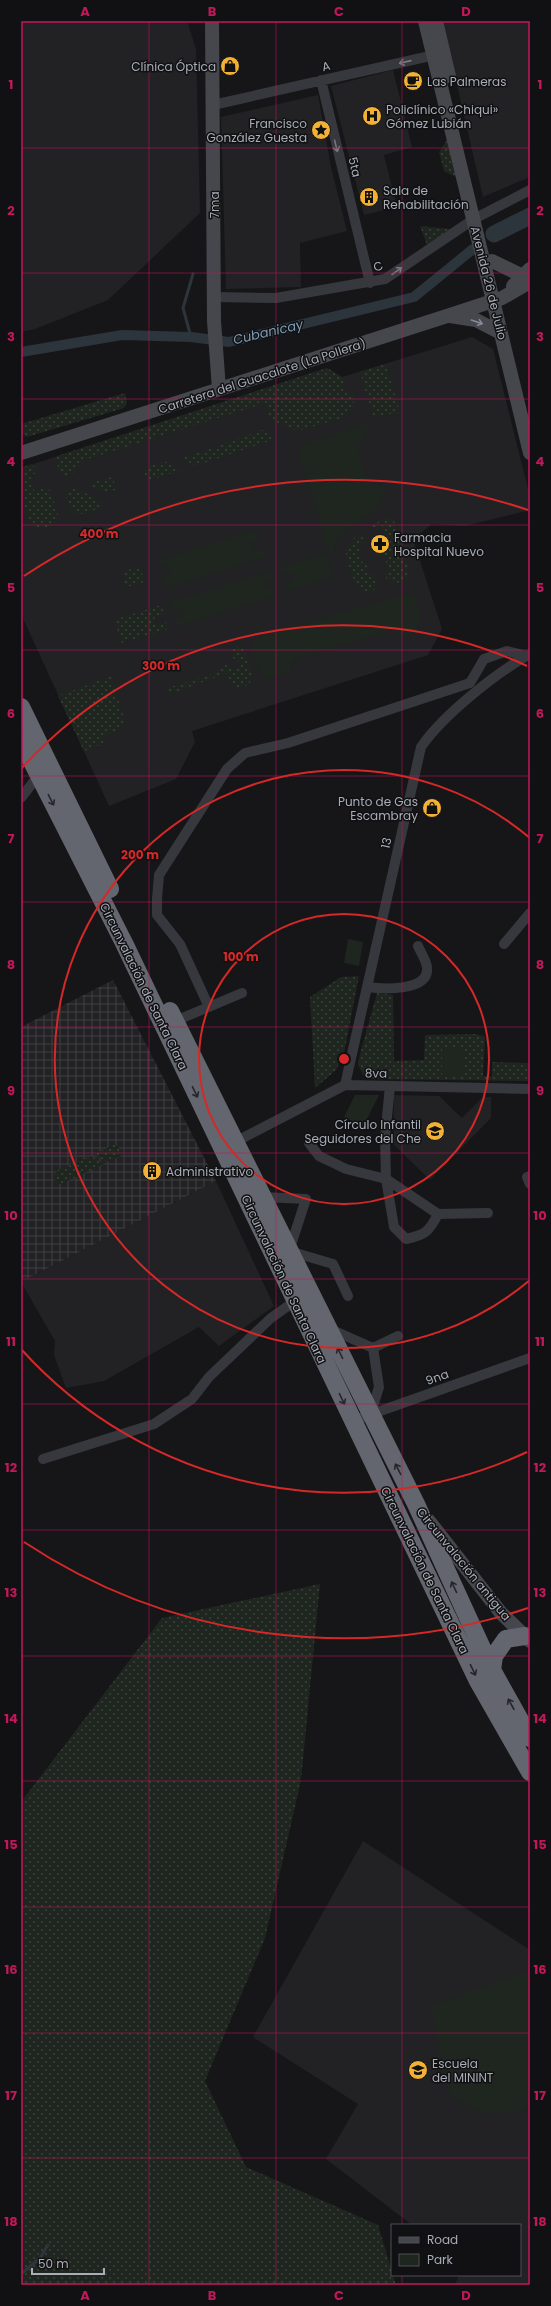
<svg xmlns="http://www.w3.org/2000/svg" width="551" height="2306" viewBox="0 0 551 2306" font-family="Poppins,sans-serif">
  <defs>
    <pattern id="industrial-grid" width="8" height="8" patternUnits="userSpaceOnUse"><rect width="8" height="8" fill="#222225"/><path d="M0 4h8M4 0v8" fill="none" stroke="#3f3f43"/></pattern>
    <pattern id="grass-dots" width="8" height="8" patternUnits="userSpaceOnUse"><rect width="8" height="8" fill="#1e261f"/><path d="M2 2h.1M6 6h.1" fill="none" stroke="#3c433d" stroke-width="1.8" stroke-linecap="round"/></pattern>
  </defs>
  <rect width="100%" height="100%" fill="#161618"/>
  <!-- built -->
  <path fill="#222225" d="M21,21H187L196,49L200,213L108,300L35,329L21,332Z
    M442,21H530V177L483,197Z
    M393,70L412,147L384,155L397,207L364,215L331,86Z
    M318,95L331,167L347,231L300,243L301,287L226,289L221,117Z
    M472,337L493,349L530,497V510L465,526L432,524L413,539L442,629L428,655L192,731L195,742L176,779L109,806L21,614V468L327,368L342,377Z
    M394,1095L439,1096L462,1118L483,1097H491V1118L430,1180L393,1144Z
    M216,1181L274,1306L219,1346L199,1327L104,1381L66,1388L54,1355L55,1341L21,1282Z
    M363,1841L530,1950V2285H455L459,2275H520V2225H412L326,2159L358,2104L253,2037Z"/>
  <!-- industrial -->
  <path fill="url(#industrial-grid)" d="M113,980L216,1181L21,1282V1027Z"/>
  <!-- grass -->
  <path fill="url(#grass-dots)" d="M447,140L456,177L444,171L439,152Z
    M420,226L451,229L427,245Z
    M386,364L400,413L373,416L360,372Z
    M327,368L342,377L346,393L353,391L354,406L345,417L301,430L291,429L270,419L267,415L269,402L81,461L73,474L65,476L58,470L57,456Z
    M125,393L127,403L124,408L27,437L21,434V424Z
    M263,430L273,435L275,439L195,466L182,458Z
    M166,462L182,470L147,481L143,468Z
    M31,464L37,469V473L30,475L34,491L45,488L50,490L58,514L55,523C50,526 44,530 38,528C23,524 21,480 21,468Z
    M113,477L116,490L103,492L90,485L93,481Z
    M72,487L94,497L105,507L81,514L72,513L66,496L67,490Z
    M384,518L392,519L395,523L409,571L407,579L397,583L387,580L385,575L389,574L391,570L387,568L389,565L386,563L387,559L376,553L389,549L382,525L368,529Z
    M356,536H361L364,539L359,550L362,551L360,555L363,557L361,561L368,567L366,571L376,577L377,584L375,589L371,592C353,593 349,563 345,550Z
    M140,566L144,582L126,587L122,572Z
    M161,605L164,614L154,617L157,625L166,622L168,629L122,643L114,620Z
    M236,646L244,649L252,676L249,685L233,689L227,673L170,694L168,688L216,673L224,664L233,670L236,665L240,668L242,664L232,657L231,652Z
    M111,676L125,722L121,729L105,735V743L84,751L58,696Z
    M359,976L344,1053L336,1070L315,1088L310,997L341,977Z
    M377,993L393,995L394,1061L424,1060L425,1035L476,1034L485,1037L483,1076H492V1062L530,1063V1081L374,1079L364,1076L358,1065L360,1054Z
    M115,1144L121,1150V1156L107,1162L94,1154Z
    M91,1156L105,1164L82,1174L76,1163Z
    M72,1163L79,1176L60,1184L56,1183L53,1178L56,1171Z
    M320,1584L301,1780L265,1938L205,2081L246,2167L378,2225L396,2285H21V1802L162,1618Z"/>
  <!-- park -->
  <path fill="#1e261f" d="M366,424L368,430L358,448L368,483L385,486L384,496L379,508L342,534L335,542L333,554L330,555L297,447Z
    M257,530L259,539L251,542L254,551L262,549L265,557L165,588L161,576L171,573L168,564L159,566L157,561Z
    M326,553L333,576L288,591L285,584L294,581L292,573L283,575L280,567Z
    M269,571L272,579L265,582L267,589L274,588L276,595L176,627L174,619L184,616L182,608L172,611L169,603Z
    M408,593L415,597C421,612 426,632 404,636L398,628L292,660L290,672L268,679L261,675C257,664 247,647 257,638Z
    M348,939L363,942L359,966L344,963Z
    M442,1048L465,1049V1075H442Z
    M355,1095H379L363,1127L344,1117Z
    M530,1971V2105L522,2112L482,2113L449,2094L431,2005Z"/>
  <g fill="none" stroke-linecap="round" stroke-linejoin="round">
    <!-- stream -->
    <path stroke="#2c353c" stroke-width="3" d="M191,337L183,308L193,274
      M21,2274L40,2258L48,2245"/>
    <!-- canal -->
    <path stroke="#2c353c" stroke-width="10" d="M21,352L122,335L191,337L229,342L414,297L473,249"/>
    <!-- river -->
    <path stroke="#2c353c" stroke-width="17" d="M494,234L530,216"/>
    <!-- street -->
    <path stroke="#37383d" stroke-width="10" d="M321,80L370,283
      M213,105L439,54
      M214,297L276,298L385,279L474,219L530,190
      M21,798L41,772
      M504,944L530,913
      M367,987C382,989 430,992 427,967C426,960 421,953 418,946
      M209,1007L180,944L157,915V899L159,875L227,769L245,753L288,743L470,683L484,659L507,651L527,656
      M175,1021L242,993
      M345,1085L421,747C443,715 496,673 530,654
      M390,1086L385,1137L386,1179L394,1227L406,1239C425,1235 429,1232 438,1214
      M235,1142L345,1085L530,1089
      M309,1143L319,1156L346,1169L386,1179L438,1214L488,1213
      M530,1176L527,1177L530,1184
      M263,1197L306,1199L289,1251L333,1264L348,1296
      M330,1329L373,1348L379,1387L371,1413
      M373,1348L398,1336
      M352,1421L530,1358
      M43,1459L154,1424L192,1399L209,1377L271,1318L295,1301"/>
    <!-- secondary -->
    <path stroke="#45474d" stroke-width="14" d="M212,21L214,321L219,389
      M425,21L530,453
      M436,21L449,76
      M492,261L523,276
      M513,286L530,269
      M450,316L476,320L501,333
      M21,453L450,315L502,298L530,282
      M429,1521L501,1613L530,1641"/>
    <!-- highway -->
    <path stroke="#63666e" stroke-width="18" d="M21,707L110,889
      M21,740L124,943L478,1681L530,1772
      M170,1011L416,1504L492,1670L530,1738
      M492,1670L494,1656L506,1639L525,1636"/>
  </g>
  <!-- one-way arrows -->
  <defs><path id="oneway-shaft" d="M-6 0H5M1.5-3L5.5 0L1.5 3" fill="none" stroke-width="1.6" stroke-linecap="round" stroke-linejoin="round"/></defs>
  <g stroke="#757881">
    <use href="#oneway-shaft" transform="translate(405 62) rotate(167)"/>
    <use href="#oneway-shaft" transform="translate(336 146) rotate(76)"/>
    <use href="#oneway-shaft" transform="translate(397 271) rotate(-35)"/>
  </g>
  <use stroke="#858993" href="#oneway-shaft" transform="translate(477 322) rotate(19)"/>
  <g stroke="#26262a">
    <use href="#oneway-shaft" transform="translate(51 800) rotate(63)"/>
    <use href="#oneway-shaft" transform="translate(195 1092) rotate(64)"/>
    <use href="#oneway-shaft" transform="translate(340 1353) rotate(-116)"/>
    <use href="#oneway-shaft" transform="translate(342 1399) rotate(64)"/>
    <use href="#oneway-shaft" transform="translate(398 1469) rotate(-117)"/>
    <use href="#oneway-shaft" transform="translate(454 1587) rotate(-115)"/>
    <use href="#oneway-shaft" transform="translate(473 1670) rotate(64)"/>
    <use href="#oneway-shaft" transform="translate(511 1704) rotate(-119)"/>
  </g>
  <!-- grid -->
  <path fill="none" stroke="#c2185b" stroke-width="1" stroke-opacity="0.55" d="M149,21V2285M276,21V2285M402,21V2225M21,148H530M21,273H530M21,399H530M21,525H530M21,650H530M21,776H530M21,902H530M21,1027H530M21,1153H530M21,1279H530M21,1404H530M21,1530H530M21,1656H530M21,1781H530M21,1907H530M21,2033H530M21,2158H530M402,2275V2285"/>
  <!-- distance rings -->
  <g fill="none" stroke="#d62828" stroke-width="2">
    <circle cx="344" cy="1059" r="145"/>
    <path d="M530 1280A289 289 0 1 1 530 838"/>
    <path d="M527 1452A434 434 0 0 1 21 1349M21 769A434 434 0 0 1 527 666"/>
    <path d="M528 1608A579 579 0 0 1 24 1542M24 576A579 579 0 0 1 528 510"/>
  </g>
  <!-- icons -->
  <defs>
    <g id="shop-disc" transform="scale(1)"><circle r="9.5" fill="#f2b134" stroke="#111113"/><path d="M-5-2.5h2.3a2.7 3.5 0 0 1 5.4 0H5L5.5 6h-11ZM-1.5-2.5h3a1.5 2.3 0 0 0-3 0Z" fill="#111"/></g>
    <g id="cafe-disc" transform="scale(1)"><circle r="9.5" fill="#f2b134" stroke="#111113"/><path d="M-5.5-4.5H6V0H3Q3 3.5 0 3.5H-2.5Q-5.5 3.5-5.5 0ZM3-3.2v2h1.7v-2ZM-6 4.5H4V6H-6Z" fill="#111"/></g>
    <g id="hospital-disc" transform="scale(1)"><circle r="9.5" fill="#f2b134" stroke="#111113"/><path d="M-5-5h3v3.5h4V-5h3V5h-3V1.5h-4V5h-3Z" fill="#111"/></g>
    <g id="sight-disc" transform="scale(1)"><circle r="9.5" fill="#f2b134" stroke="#111113"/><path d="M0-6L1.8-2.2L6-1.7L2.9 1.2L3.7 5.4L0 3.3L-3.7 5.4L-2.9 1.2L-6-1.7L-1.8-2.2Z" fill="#111"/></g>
    <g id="building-disc" transform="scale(1)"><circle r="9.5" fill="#f2b134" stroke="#111113"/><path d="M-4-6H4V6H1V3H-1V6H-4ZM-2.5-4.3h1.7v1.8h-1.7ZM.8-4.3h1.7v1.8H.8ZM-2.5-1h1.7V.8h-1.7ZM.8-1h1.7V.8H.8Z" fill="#111"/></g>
    <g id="pharmacy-disc" transform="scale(1)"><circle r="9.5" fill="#f2b134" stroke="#111113"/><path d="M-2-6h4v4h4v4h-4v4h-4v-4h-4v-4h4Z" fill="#111"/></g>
    <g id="school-disc" transform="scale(1)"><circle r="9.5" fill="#f2b134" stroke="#111113"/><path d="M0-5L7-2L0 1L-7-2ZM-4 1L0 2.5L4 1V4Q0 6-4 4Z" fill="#111"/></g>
    <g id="university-disc" transform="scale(1)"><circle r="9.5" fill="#f2b134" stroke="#111113"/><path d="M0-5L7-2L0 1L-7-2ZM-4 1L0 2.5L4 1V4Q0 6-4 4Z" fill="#111"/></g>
  </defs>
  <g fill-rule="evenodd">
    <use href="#shop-disc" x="230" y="66"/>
    <use href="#cafe-disc" x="413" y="81"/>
    <use href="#hospital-disc" x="372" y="116"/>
    <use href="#sight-disc" x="321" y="130"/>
    <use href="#building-disc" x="369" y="197"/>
    <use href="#pharmacy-disc" x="380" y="544"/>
    <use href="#shop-disc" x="432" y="808"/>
    <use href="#school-disc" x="435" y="1131"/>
    <use href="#building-disc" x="152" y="1171"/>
    <use href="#university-disc" x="418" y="2070"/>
  </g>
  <g text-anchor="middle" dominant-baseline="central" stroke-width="3" stroke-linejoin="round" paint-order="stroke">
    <!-- poi labels -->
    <g font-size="12" fill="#a8adb8" stroke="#111113" text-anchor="start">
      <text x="216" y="66" text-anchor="end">Clínica Óptica</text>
      <text x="427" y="81">Las Palmeras</text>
      <text x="386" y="109">Policlínico «Chiqui»<tspan x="386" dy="14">Gómez Lubián</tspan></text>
      <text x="307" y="123" text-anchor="end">Francisco<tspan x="307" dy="14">González Guesta</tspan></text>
      <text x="383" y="190">Sala de<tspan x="383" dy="14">Rehabilitación</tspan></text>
      <text x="394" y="537">Farmacia<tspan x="394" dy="14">Hospital Nuevo</tspan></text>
      <text x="418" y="801" text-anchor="end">Punto de Gas<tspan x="418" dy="14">Escambray</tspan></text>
      <text x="421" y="1124" text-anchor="end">Círculo Infantil<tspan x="421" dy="14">Seguidores del Che</tspan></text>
      <text x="166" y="1171">Administrativo</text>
      <text x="432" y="2063">Escuela<tspan x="432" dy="14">del MININT</tspan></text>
    </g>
    <!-- street labels -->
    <g font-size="12" fill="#a8adb8" stroke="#111113">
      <text transform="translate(326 66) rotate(-13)">A</text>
      <text transform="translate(355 167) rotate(76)">5ta</text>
      <text transform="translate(214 205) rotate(-90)">7ma</text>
      <text transform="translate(378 266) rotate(-23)">C</text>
      <text transform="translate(489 283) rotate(76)">Avenida 26 de Julio</text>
      <text transform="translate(262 376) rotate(-18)">Carretera del Guacalote (La Pollera)</text>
      <text transform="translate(386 843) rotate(-77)">13</text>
      <text transform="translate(144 986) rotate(64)">Circunvalación de Santa Clara</text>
      <text transform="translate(376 1073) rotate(1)">8va</text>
      <text transform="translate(284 1279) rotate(65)">Circunvalación de Santa Clara</text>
      <text transform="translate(437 1377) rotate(-20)">9na</text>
      <text transform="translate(464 1564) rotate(51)">Circunvalación antigua</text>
      <text transform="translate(425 1570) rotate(64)">Circunvalación de Santa Clara</text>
    </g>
    <!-- water labels -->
    <g font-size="13" font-style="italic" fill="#7f9bb3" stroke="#111113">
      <text transform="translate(268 332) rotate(-13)">Cubanicay</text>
    </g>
  </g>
  <circle cx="344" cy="1059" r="6" fill="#d62828" stroke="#111113" stroke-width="2"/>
  <g font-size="12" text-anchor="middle" font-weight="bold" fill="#d62828" stroke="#111113" stroke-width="3" stroke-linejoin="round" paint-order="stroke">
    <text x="99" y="538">400 m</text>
    <text x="161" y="670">300 m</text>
    <text x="140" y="859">200 m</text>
    <text x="241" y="961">100 m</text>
  </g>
  <!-- border -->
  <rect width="551" height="2306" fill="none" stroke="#111113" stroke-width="44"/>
  <!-- legend -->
  <rect x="391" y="2224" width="130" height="52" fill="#111113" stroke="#4d4f55"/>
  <rect x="399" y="2237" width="20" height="6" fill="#45474d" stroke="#4d4f55"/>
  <text x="427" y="2244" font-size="12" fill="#a8adb8">Road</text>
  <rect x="399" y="2254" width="20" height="12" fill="#1e261f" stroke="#4d4f55"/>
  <text x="427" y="2264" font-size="12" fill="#a8adb8">Park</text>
  <!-- scale -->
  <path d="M32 2268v6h72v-6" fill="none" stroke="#a8adb8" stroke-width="2"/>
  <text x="38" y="2268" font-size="12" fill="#a8adb8" stroke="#111113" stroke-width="3" paint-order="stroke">50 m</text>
  <rect x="22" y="22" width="507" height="2262" fill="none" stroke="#c2185b" stroke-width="1.5"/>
  <g font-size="13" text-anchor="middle" font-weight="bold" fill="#c2185b">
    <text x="85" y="16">A</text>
    <text x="212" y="16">B</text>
    <text x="339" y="16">C</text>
    <text x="466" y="16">D</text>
    <text x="11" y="89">1</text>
    <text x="540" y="89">1</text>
    <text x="11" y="215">2</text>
    <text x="540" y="215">2</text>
    <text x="11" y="341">3</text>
    <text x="540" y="341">3</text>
    <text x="11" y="466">4</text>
    <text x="540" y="466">4</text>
    <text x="11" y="592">5</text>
    <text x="540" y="592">5</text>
    <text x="11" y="718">6</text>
    <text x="540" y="718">6</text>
    <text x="11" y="843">7</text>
    <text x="540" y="843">7</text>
    <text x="11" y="969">8</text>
    <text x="540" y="969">8</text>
    <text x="11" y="1095">9</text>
    <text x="540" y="1095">9</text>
    <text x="11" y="1220">10</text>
    <text x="540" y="1220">10</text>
    <text x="11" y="1346">11</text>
    <text x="540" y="1346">11</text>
    <text x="11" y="1472">12</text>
    <text x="540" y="1472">12</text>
    <text x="11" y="1597">13</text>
    <text x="540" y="1597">13</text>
    <text x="11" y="1723">14</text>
    <text x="540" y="1723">14</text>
    <text x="11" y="1849">15</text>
    <text x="540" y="1849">15</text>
    <text x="11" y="1974">16</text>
    <text x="540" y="1974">16</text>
    <text x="11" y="2100">17</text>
    <text x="540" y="2100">17</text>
    <text x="11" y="2226">18</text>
    <text x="540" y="2226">18</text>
    <text x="85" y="2300">A</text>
    <text x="212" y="2300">B</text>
    <text x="339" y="2300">C</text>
    <text x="466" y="2300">D</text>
  </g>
</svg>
